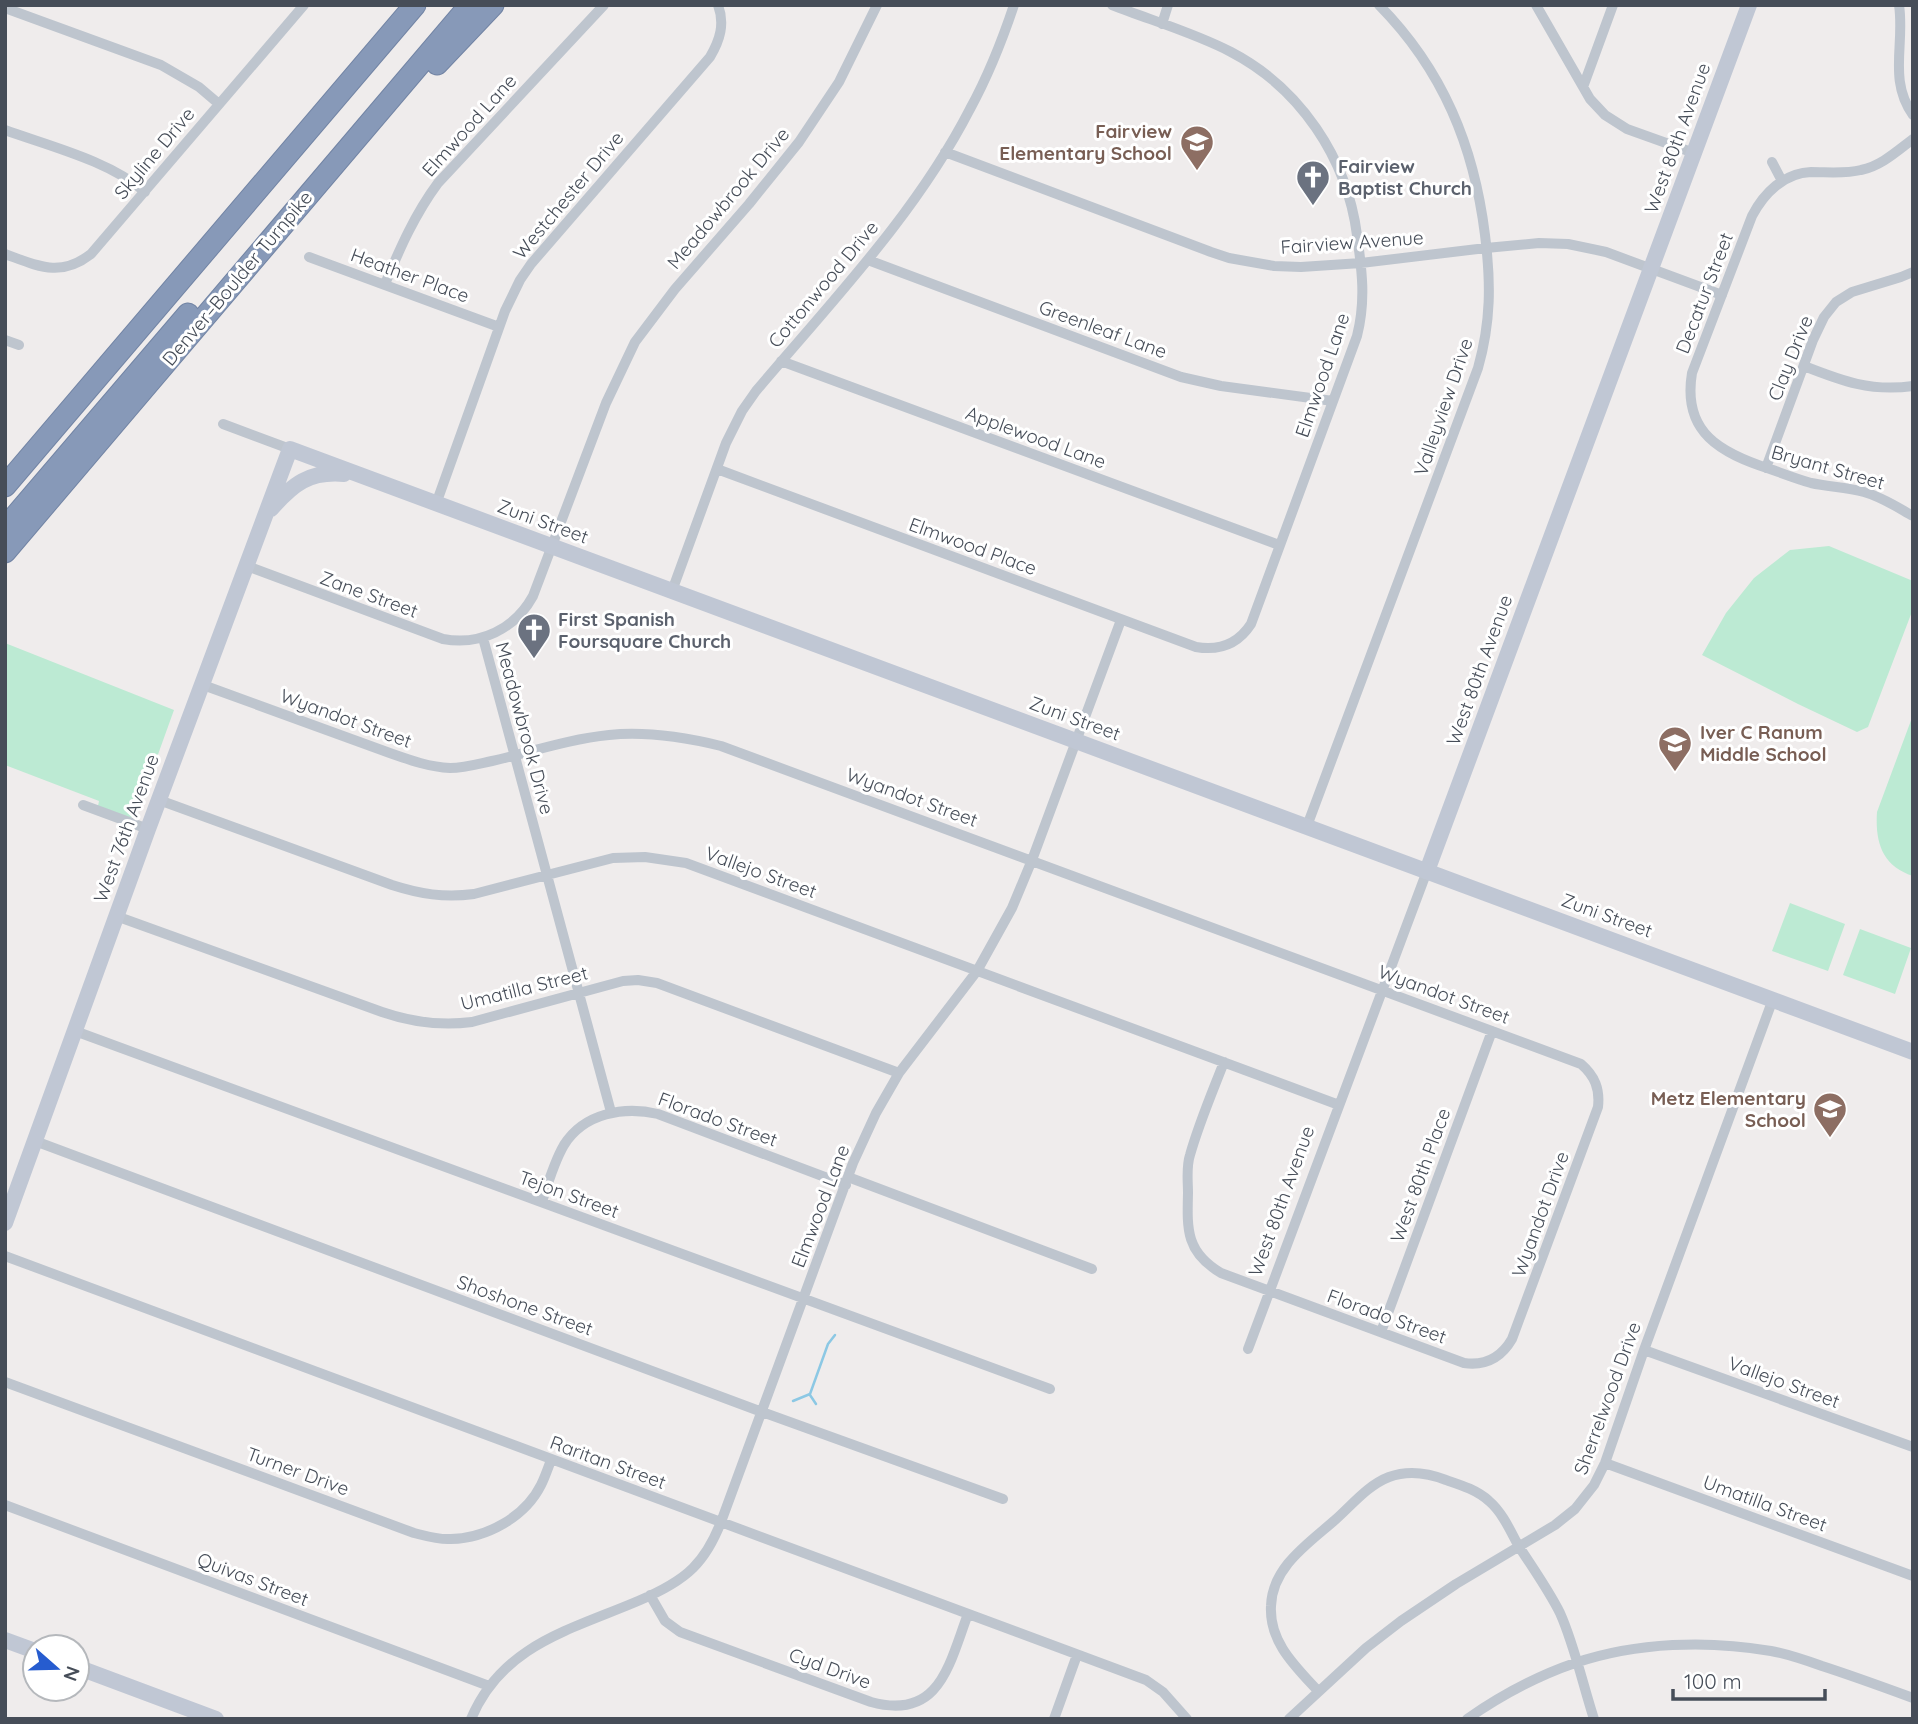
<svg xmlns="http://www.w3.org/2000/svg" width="1918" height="1724" viewBox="0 0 1918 1724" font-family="Quicksand,sans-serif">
  <rect width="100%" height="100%" fill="#efecec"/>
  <!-- green -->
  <path fill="#bcead3" d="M1829,546L1913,581V609L1868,727L1857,732L1798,704L1702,655L1726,613L1754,578L1790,550Z
    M5,643L174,710L138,810L131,818L98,806L99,801L5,765Z
    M1913,715V876C1882,866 1875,842 1877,812Z
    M1790,903L1845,924L1828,971L1772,951Z
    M1860,929L1911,948L1895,994L1843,975Z"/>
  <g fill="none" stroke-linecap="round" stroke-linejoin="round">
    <!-- stream -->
    <path stroke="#8cc8e4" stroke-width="2.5" d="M810,1395L816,1404
      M793,1401L810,1394L828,1344L835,1335"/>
    <!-- highway casing -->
    <g stroke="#7284a4" stroke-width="23">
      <path id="highway" d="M437,64L493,5
        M5,486L415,5
        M5,528L188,314
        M5,552L470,5"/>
    </g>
    <!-- street -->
    <path stroke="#bec5ce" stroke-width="10" d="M1536,5L1590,99L1605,115L1627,129L1694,153
      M1899,5C1905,44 1888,80 1913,115
      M5,8L161,65L199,87L219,104
      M1162,24L1168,5
      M1583,87L1613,5
      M5,130C49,146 110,161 145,192
      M1913,139C1897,151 1881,166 1861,170C1845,174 1828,172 1811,172C1784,173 1764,193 1752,216L1692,373C1682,433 1721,453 1770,469C1784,474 1797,479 1811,483C1829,487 1847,487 1864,492C1882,497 1897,507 1913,516
      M945,152L1211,252L1229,258L1274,266L1301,267L1361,263L1486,248L1539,243L1568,244L1606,252L1722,295
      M1772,162L1782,181
      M5,254C38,266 60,278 91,254L304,5
      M309,257L499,327
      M868,260L1181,377L1221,386L1333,401
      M385,284C400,248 415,214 438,183L604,5
      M5,340L19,345
      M781,361L1279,545
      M1804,366C1842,381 1871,392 1913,386
      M223,424L290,449
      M1766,468L1813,340L1824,317L1836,302L1852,292L1901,277L1913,272
      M717,469L1196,647C1219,651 1238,644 1251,624L1357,336C1366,301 1362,270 1357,235C1347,158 1300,88 1231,52C1195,33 1150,20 1112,5
      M436,504L505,311L520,280L531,264L710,57C720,40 725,24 718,5
      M247,566L443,639C480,646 515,629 533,596L606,403L635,342L675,289L749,204L799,142L839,82L877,5
      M672,591L726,443L742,411L756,391C832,301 916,214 970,109C988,76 1002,41 1014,5
      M483,638L611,1112
      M203,685L387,752C407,759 428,767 450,768C464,768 478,764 492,761C531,752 569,739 609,735C647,731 684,737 721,746L1581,1064C1595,1076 1600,1089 1598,1107L1512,1339C1501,1358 1485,1366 1464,1363L1221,1273C1186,1252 1187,1230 1188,1193C1188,1181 1186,1167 1190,1155C1199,1123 1212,1093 1224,1062
      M159,800L392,885C420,894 444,898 474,894L613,858L645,857L686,863L1339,1105
      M83,805L148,829
      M1307,826L1478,368C1491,322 1491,283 1485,235C1474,146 1443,70 1379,5
      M116,916L382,1012C411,1022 441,1026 472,1022L623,981L638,980L657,983L899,1073
      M75,1031C400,1150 724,1272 1050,1389
      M35,1141L762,1412L1003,1499
      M848,1177L1092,1269
      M542,1202C548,1183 554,1162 564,1145C584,1113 624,1106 658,1114L846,1185
      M5,1256L1146,1680L1163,1692L1187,1719
      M1381,1332L1492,1031
      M1248,1349L1427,871
      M1644,1350L1913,1447
      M5,1382L414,1533C426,1536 439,1540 451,1539C487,1538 525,1517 541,1485C545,1477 548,1468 551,1460
      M1605,1463L1913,1576
      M5,1505L489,1686
      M650,1595L665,1621L680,1632L871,1702C940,1721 949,1664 968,1614
      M1318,1691C1295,1666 1269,1642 1271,1606C1272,1567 1309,1543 1335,1520C1352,1505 1368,1485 1389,1477C1408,1470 1428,1473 1446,1480C1461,1485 1477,1490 1489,1501C1502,1512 1510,1530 1518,1545C1532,1567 1548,1589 1560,1613C1574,1644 1583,1685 1594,1719
      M471,1719C502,1645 570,1630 638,1601C657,1593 678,1583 693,1568C706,1555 714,1540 721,1522L853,1163L876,1113L899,1073L977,971L1012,908L1032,860L1121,620
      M1054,1719L1077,1655
      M1289,1719L1366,1648L1401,1621L1456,1584L1555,1525L1575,1509L1594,1485L1605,1463L1644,1350L1773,999
      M1467,1719C1500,1696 1537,1676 1575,1663C1637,1642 1708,1640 1771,1651C1788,1654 1805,1660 1822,1666C1853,1676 1883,1687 1913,1698"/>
    <!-- secondary -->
    <path stroke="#c0c7d4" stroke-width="16" d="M271,509C293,484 309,471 344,474
      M1427,871L1749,5
      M5,1223L148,829L290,449L1913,1052
      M5,1640L35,1651
      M77,1667L216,1719"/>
    <!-- highway -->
    <use href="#highway" stroke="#8799b8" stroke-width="21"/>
  </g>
  <!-- icons -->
  <defs>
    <g id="school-pin" transform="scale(1.75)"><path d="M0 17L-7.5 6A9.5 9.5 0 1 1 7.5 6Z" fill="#8d6e63" stroke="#fff"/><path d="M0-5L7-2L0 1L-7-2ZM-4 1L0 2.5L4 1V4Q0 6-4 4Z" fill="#fff"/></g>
    <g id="church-pin" transform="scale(1.75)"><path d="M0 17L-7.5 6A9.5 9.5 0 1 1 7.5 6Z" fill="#6b7280" stroke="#fff"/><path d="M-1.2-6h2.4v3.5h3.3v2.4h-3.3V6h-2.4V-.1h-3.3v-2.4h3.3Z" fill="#fff"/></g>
  </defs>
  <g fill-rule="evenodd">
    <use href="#school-pin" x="1197" y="142"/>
    <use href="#church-pin" x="1313" y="177"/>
    <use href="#church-pin" x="534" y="630"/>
    <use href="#school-pin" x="1675" y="743"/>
    <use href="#school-pin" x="1830" y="1109"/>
  </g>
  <g text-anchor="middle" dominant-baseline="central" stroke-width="6" stroke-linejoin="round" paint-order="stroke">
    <!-- street labels -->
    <g font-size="19" fill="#464d58" stroke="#fff">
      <text transform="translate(469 125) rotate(-48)">Elmwood Lane</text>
      <text transform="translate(1677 138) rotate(-70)">West 80th Avenue</text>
      <text transform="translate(154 153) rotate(-50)">Skyline Drive</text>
      <text transform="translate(568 195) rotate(-50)">Westchester Drive</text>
      <text transform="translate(728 198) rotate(-50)">Meadowbrook Drive</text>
      <text transform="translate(1352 242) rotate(-4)">Fairview Avenue</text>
      <text transform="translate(410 275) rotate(20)">Heather Place</text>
      <text transform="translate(237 278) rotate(-50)">Denver–Boulder Turnpike</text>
      <text transform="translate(823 284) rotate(-50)">Cottonwood Drive</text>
      <text transform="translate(1704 293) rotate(-69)">Decatur Street</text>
      <text transform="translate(1103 329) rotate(20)">Greenleaf Lane</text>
      <text transform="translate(1790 358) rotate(-68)">Clay Drive</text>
      <text transform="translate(1322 375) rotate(-71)">Elmwood Lane</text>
      <text transform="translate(1443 407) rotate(-71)">Valleyview Drive</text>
      <text transform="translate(1036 437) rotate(20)">Applewood Lane</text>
      <text transform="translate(1828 467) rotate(16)">Bryant Street</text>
      <text transform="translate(543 521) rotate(20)">Zuni Street</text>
      <text transform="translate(973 546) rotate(20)">Elmwood Place</text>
      <text transform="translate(369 594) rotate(20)">Zane Street</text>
      <text transform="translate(1479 670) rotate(-70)">West 80th Avenue</text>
      <text transform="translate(346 718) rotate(20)">Wyandot Street</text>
      <text transform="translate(1075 718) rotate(20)">Zuni Street</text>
      <text transform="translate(525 728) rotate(75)">Meadowbrook Drive</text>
      <text transform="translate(912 797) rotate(20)">Wyandot Street</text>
      <text transform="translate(126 828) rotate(-70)">West 76th Avenue</text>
      <text transform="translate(761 872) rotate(20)">Vallejo Street</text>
      <text transform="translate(1607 915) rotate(20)">Zuni Street</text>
      <text transform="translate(524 988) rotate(-14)">Umatilla Street</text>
      <text transform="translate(1444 994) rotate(20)">Wyandot Street</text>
      <text transform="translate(718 1119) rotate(20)">Florado Street</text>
      <text transform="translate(1420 1175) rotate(-70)">West 80th Place</text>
      <text transform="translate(569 1194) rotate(20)">Tejon Street</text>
      <text transform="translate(1281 1201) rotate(-70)">West 80th Avenue</text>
      <text transform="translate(820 1206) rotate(-69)">Elmwood Lane</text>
      <text transform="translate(1540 1214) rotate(-70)">Wyandot Drive</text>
      <text transform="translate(525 1305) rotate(20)">Shoshone Street</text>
      <text transform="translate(1387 1316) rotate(20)">Florado Street</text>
      <text transform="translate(1784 1382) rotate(20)">Vallejo Street</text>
      <text transform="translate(1607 1398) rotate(-70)">Sherrelwood Drive</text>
      <text transform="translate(608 1462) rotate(20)">Raritan Street</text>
      <text transform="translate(298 1471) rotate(20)">Turner Drive</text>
      <text transform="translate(1765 1503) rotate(20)">Umatilla Street</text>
      <text transform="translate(253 1579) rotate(21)">Quivas Street</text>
      <text transform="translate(830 1668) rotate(20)">Cyd Drive</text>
    </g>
    <!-- education labels -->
    <g font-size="19" font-weight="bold" fill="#785e54" stroke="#fff" text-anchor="end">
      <text x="1172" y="131">Fairview<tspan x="1172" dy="22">Elementary School</tspan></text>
      <text x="1700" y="732" text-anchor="start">Iver C Ranum<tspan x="1700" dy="22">Middle School</tspan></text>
      <text x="1806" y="1098">Metz Elementary<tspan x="1806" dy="22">School</tspan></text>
    </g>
    <!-- worship labels -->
    <g font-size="19" font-weight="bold" fill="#5b616d" stroke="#fff" text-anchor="start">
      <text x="1338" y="166">Fairview<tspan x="1338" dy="22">Baptist Church</tspan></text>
      <text x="558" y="619">First Spanish<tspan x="558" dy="22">Foursquare Church</tspan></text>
    </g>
  </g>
  <!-- border -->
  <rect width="1918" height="1724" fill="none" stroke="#464d58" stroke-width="14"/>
  <!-- north arrow -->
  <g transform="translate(56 1668) rotate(110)"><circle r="33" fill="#ffffff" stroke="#b5b8bc" stroke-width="2"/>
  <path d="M0-5L12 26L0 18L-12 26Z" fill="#265ccf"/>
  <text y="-10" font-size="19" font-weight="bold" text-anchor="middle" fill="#464d58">N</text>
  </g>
  <!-- scale -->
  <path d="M1673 1689v10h152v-10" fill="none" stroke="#464d58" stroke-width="3.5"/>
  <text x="1684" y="1689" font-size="21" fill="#464d58" stroke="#ffffff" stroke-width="5" paint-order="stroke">100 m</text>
</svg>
